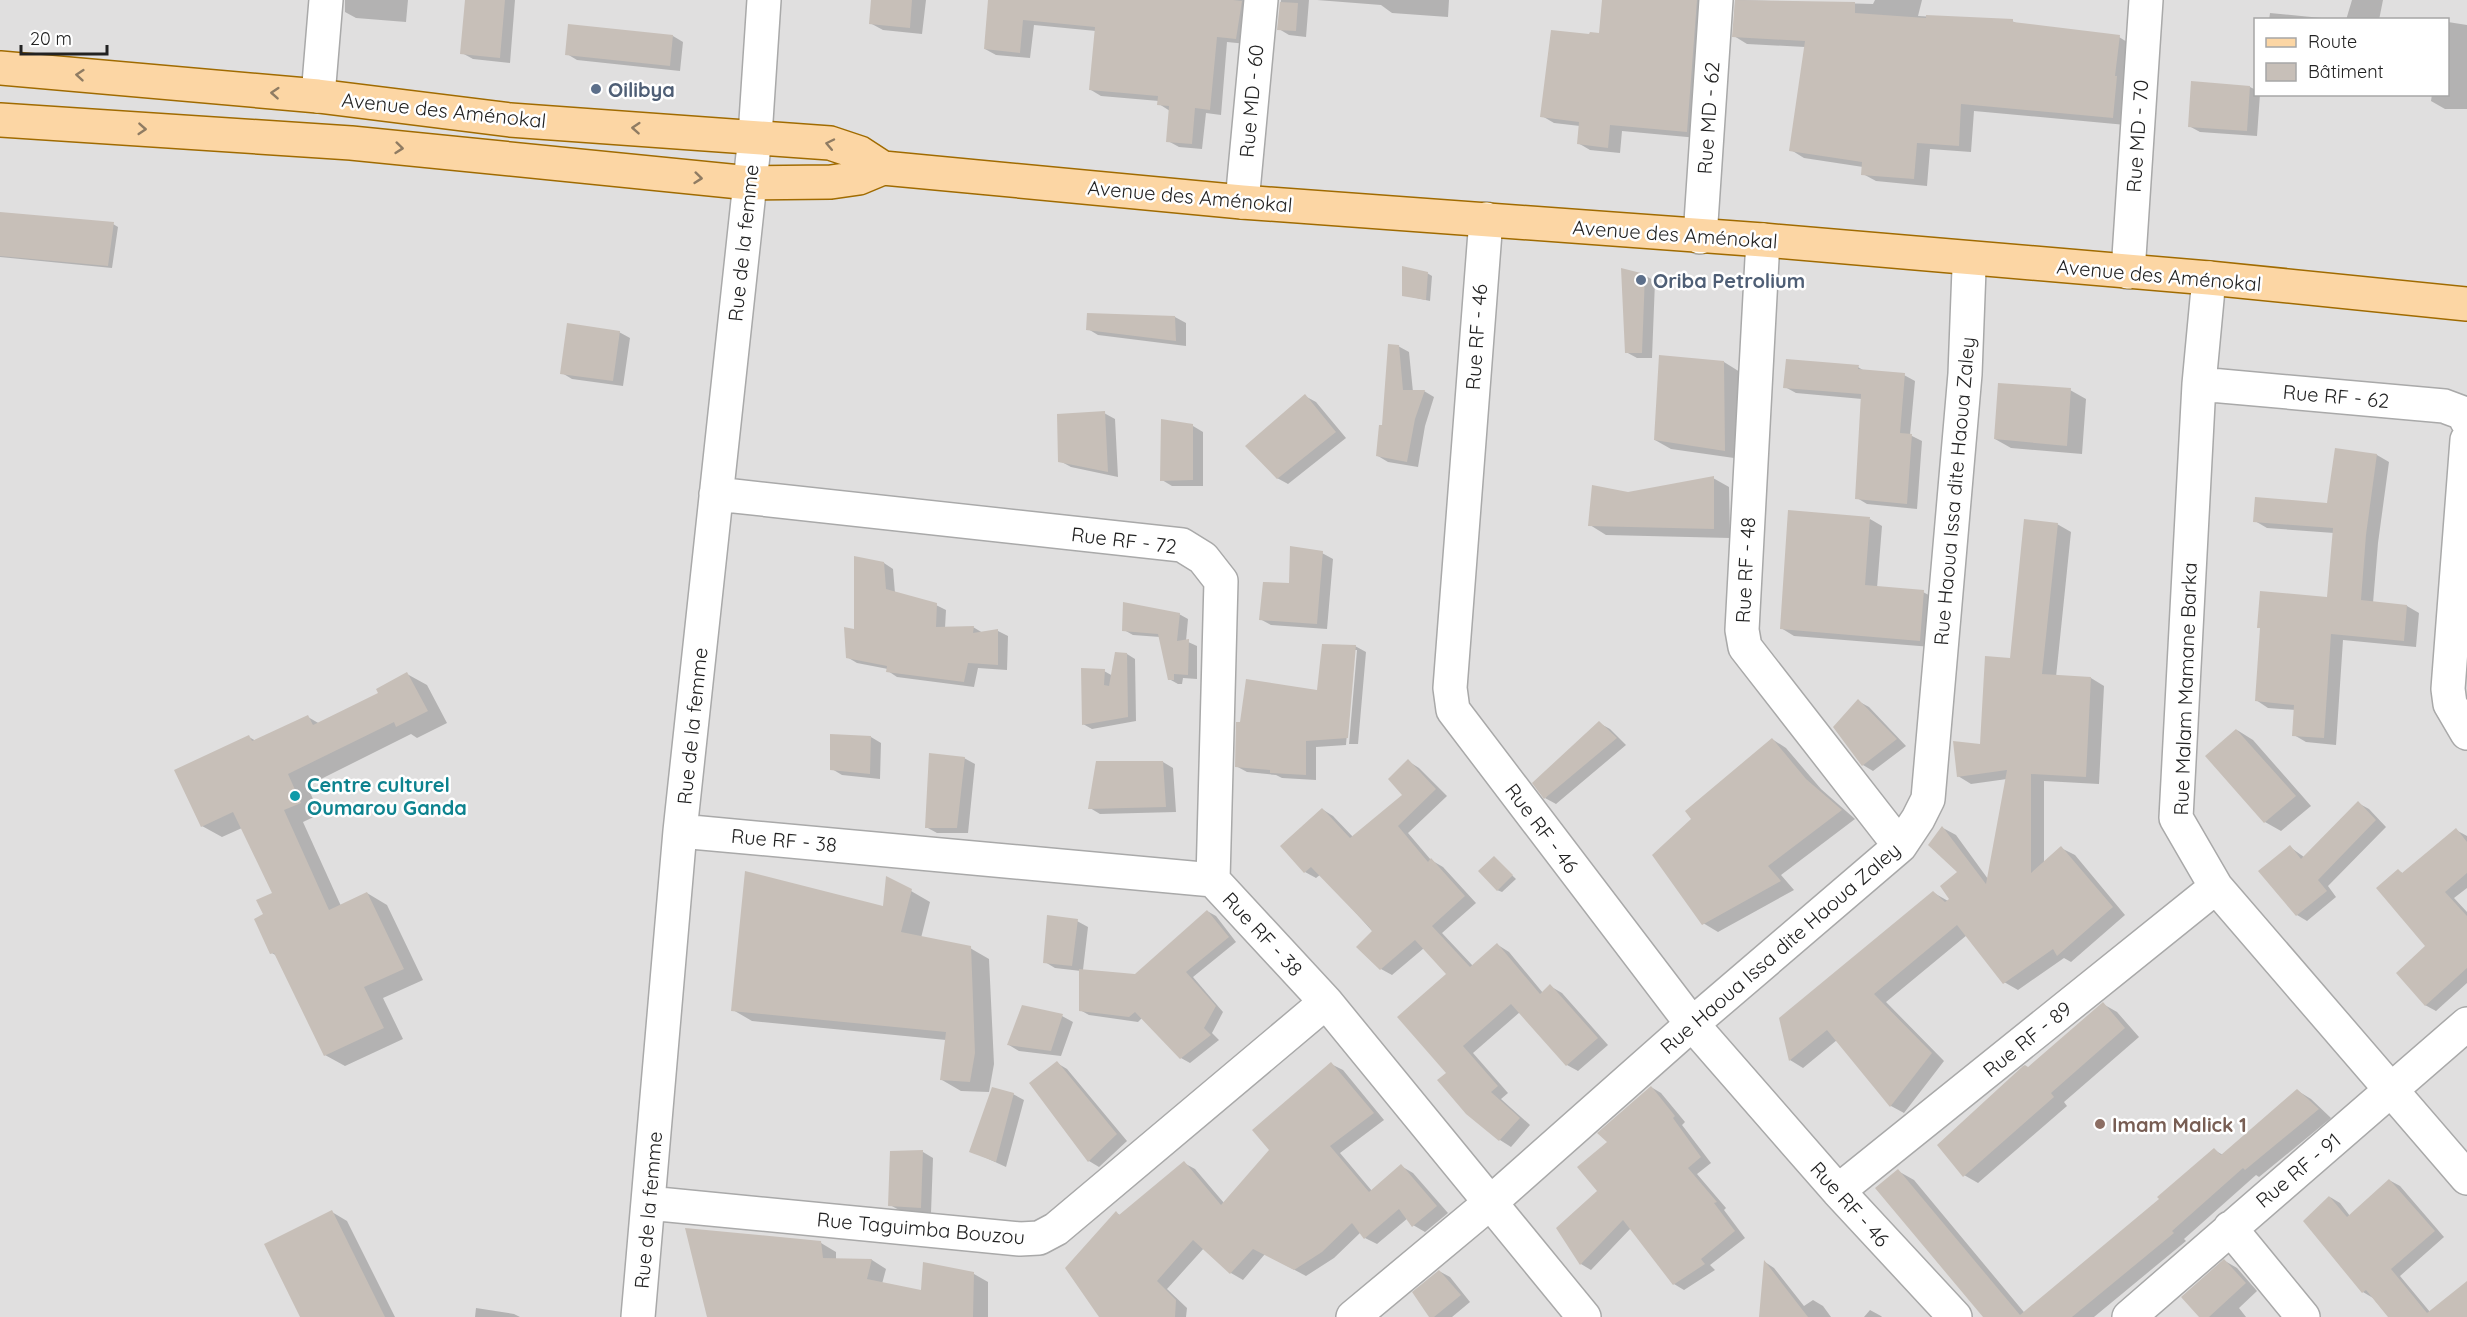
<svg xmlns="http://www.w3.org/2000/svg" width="2467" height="1317" viewBox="0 0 2467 1317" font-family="Quicksand,sans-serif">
  <rect width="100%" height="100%" fill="#f2efe9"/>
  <!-- residential -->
  <path fill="#e0dfdf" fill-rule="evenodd" d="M0,0H2467V1317H0ZM2256,20H2448V94H2256Z"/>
  <!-- shadow -->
  <path fill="#0003" d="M345,0H408L406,22L356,18L345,12Z
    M466,0H515L510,63L473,59L462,53Z
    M873,0H926L922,34L883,30L870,23Z
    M990,0H1254L1247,44L1227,42L1221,115L1206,113L1202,149L1179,147L1168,141L1170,111L1159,104V101L1101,96L1091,90L1096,31L1034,25L1030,58L996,55L985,49Z
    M1281,0H1309L1306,37L1289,35L1279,29Z
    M1317,0H1449L1448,17L1392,13L1381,5Z
    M1604,0H1710L1698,138L1622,131L1620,153L1590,150L1578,143L1580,126L1554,123L1542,116L1591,36L1600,35Z
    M1735,0L1873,4L1875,0H1922L1918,16L2012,21L2020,25L2119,37L2132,45L2126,125L1974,111L1971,152L1930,149L1927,186L1876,181L1863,174V167L1804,158L1791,150L1805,47L1747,44L1734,36Z
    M2352,0H2383L2379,20H2346Z
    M2270,13L2342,20H2269Z
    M2448,22L2467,25V109H2445L2431,101L2432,94H2448Z
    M673,36L683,42L680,71L577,60L567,54Z
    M2250,87L2256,90V94H2260L2257,136L2200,132L2189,126Z
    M0,214L113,224L118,227L112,268L0,257Z
    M1427,273L1432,276L1430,301L1403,295Z
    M1644,275L1655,281L1652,358H1637L1626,352Z
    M1175,317L1186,323V346L1098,335L1088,329Z
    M619,332L630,338L623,386L572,379L562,373Z
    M1398,346L1409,352L1413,392L1424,391L1434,397L1425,426L1418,467L1388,462L1378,456Z
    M1724,362L1740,372L1741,459L1671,449L1655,440Z
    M1858,367L1866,372L1904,375L1915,381L1910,435L1922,441L1917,509L1867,504L1857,498L1862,399L1796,393L1785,387Z
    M2070,390L2086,399L2082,454L2011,448L1995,439Z
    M1305,396L1316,402L1346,438L1288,484L1277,478Z
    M1104,413L1115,419L1118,477L1071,467L1060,461Z
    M1193,426L1203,432V486H1172L1162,480Z
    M2336,449L2377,455L2389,462L2378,543L2373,603L2407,606L2419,613L2416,647L2343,640L2336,745L2306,742L2294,735L2296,710L2268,708L2256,700L2329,599L2334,533L2267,528L2255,521L2329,505Z
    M1713,478L1729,487L1730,538L1606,535L1590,525L1628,494Z
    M1870,519L1882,526L1877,588L1923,592L1936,599L1932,647L1794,636L1781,628Z
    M2057,524L2071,532L2056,677L2091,678L2104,686L2099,784L2044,781V863L2061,848L2075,855L2125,915L2071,962L2064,958L2018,990L2004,982L1967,935L1886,1002L1944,1061L1904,1113L1891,1106L1837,1040L1803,1068L1790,1060L1781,1019L1934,893L1948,901L1951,899L1959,872L1943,828L1956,835L1988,879L2007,779L1971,784L1958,776L1981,746Z
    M1322,553L1333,559L1327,629L1271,625L1260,619Z
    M884,563L893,569L895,593L936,605L946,610L945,628L973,627L983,633L998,631L1008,636L1007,670L978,668L974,687L897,677L888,671V669L857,663L847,657L855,631Z
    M1179,614L1188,619L1186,641L1197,646V679L1183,678L1182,684H1178L1169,679L1160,637L1133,635L1124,630Z
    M1355,646L1366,652L1358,744H1349L1357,650H1354L1346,745L1316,747V780L1282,778L1276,775L1247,772L1236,766L1319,691Z
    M1127,654L1135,659L1136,721L1092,729L1083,724L1104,671L1113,676Z
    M407,674L427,685L447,723L417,738L411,734L307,786L320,814L303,822L341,906L367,893L387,905L423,980L383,998L403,1039L345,1066L325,1055L277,956L272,953L265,915L274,894L242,828L222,837L202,826L249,737L256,741L308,717L320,724L380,694Z
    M1858,701L1869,707L1906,746L1873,771L1863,765Z
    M1599,723L1610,729L1626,745L1556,804L1545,798Z
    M2237,730L2253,740L2311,806L2281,831L2265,822Z
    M871,737L881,743L880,779L842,775L832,769Z
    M1772,739L1786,748L1821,789L1855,819L1781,875L1794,890L1718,932L1703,923L1693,819Z
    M964,758L975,764L968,833H937L926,827Z
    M1408,761L1419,768L1447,796L1408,833L1431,860L1443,867L1476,903L1442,933L1473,966L1498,945L1509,952L1543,993L1550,986L1562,993L1608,1045L1578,1071L1567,1065L1520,1012L1473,1053L1508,1093L1501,1099L1530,1125L1511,1147L1500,1140L1467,1112L1448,1073L1449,974L1424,948L1392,975L1381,969L1373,932L1321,874L1316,878L1305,872L1322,809L1333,816L1353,837L1405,795Z
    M1163,762L1173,768L1176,812L1100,814L1090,808Z
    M2358,803L2369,809L2386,827L2328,886L2336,897L2307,921L2297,915L2290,847L2304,857Z
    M2456,830L2467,836V888L2454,898L2467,912V983L2436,1011L2425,1005L2427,946L2399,871L2404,874Z
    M1494,858L1516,879L1502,892L1497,890Z
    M911,891L930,902L921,938L970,948L989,959L994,1064L989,1092L961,1091L942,1080L946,1040L752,1021L733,1010Z
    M1207,911L1216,916L1236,942L1193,977L1223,1012L1212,1033L1219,1040L1190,1063L1181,1058L1142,1018L1138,1022L1089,1015L1080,1010L1081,971L1055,968L1045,962L1077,921L1088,927L1083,970L1136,975Z
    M2103,1004L2117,1012L2139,1037L2064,1102L2067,1106L1978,1183L1964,1175L2029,1068Z
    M1062,1016L1073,1022L1061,1056L1019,1051L1009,1045Z
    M1057,1063L1067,1069L1127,1141L1099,1167L1089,1161Z
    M1331,1064L1343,1070L1384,1120L1340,1153L1372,1191L1401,1166L1413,1173L1448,1213L1425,1232L1413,1225L1408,1218L1377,1244L1365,1238L1361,1232L1334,1258L1306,1276L1265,1254L1243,1280L1231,1273L1204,1248L1167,1289L1187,1308L1186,1317H1101L1116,1213L1120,1215L1184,1163L1195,1169L1224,1203L1271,1150Z
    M1651,1087L1661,1093L1685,1122L1682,1125L1711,1163L1697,1174L1726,1208L1724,1210L1745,1238L1710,1265L1715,1270L1684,1290L1674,1284L1631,1228L1591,1270L1581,1264L1609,1142Z
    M2298,1091L2311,1099L2331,1118L2259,1177L2256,1175L2184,1239L2186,1241L2094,1317H2033L2214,1150L2223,1155Z
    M1013,1094L1024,1100L1006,1167L971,1151Z
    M923,1152L933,1158L931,1213L901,1211L890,1205L891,1153Z
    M1898,1171L1914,1180L2028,1317H1985Z
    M2389,1180L2400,1186L2444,1237L2400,1276L2430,1312L2467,1283V1317H2389L2373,1298L2363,1292L2330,1197L2340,1203L2350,1216Z
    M332,1212L347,1221L395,1317H302Z
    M821,1243L836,1252V1260H872L886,1269L882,1284L922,1292L974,1274L988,1282V1317H708Z
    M2225,1261L2237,1268L2257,1291L2239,1308L2246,1317H2202Z
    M1765,1262L1774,1268L1804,1306L1813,1300L1823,1306L1831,1317H1760Z
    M1439,1271L1450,1277L1470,1302L1452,1317H1431Z
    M476,1308L514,1314L520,1317H475Z
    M1870,1310L1881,1316L1882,1317H1864Z"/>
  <!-- building -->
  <path fill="#c7bfb8" d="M465,0H505L500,58L460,54Z
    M871,0H912L910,28L869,24Z
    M988,0H1233L1242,1L1236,39L1217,37L1210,110L1195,108L1192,144L1166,142L1169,106L1157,105L1158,96L1089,90L1095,27L1023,20L1020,53L984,49Z
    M1602,0H1697L1687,132L1610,125L1608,148L1577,144L1579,122L1540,117L1551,30L1589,34L1590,32L1599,33Z
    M1735,0L1855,2V13L1926,18V15L2013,19V22L2120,35L2115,76H2117L2113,118L1961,104L1959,146L1917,143L1914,179L1861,175L1862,162L1789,151L1805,41L1732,37Z
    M1280,2L1298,3L1296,31L1277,30Z
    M568,24L673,35L670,66L565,55Z
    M2191,81L2250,86L2247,131L2188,127Z
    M0,212L114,222L108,266L0,256Z
    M1402,266L1428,272L1426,300L1402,296Z
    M1621,268L1645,274L1642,353H1625Z
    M1087,313L1175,316L1176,341L1086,330Z
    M567,323L620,331L613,381L560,374Z
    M1388,344L1399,345L1403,390H1425L1415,419L1407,462L1376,456L1379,425H1382Z
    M1659,355L1724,361L1725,451L1654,440Z
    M1786,359L1859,365L1858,369L1905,373L1900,433L1912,434L1907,504L1855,499L1861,394L1783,388Z
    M1998,383L2071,388L2067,446L1994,439Z
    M1305,394L1336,432L1277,479L1245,446Z
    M1105,411L1108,472L1058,462L1057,414Z
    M1161,419L1193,424V480L1160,481Z
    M2335,448L2377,454L2366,535L2361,600L2407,605L2404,641L2331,634L2324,738L2292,736L2294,705L2255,701L2260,628H2257L2260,591L2327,597L2333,528L2253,522L2255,497L2327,503Z
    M1714,476V529L1588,526L1592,485L1628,492Z
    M1788,510L1870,517L1865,585L1924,590L1920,641L1780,629Z
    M2024,519L2058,523L2042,674L2091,677L2086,777L2031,774V873L2061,846L2113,907L2057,956L2053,949L2003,984L1957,925L1874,994L1932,1053L1890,1107L1827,1030L1789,1061L1779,1018L1933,891L1945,902L1949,899L1940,886L1957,872L1928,845L1942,826L1986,884L2007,770L1957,777L1953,741L1980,744L1985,656L2010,658Z
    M1290,546L1323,551L1317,624L1259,620L1263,582L1289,583Z
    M854,556L884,562L886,589L937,603L936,627L974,626L973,633L998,629V665L968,663L964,682L886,672L887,666L846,658L844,627L854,629Z
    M1123,602L1180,613L1177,641L1189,639L1188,675L1174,674V680H1168L1158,634L1122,631Z
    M1322,644L1356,645L1348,738L1306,741V775L1270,773V770L1235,767L1236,722H1240L1246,679L1317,690Z
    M1115,652L1127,653L1128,717L1082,725L1081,668L1105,669L1104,685L1109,686Z
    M407,672L428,711L396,727L394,722L288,774L301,803L284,810L329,910L367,892L404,969L364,987L384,1028L324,1056L274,953L270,954L254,919L263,914L256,900L272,893L233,812L201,827L174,770L249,735L252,741L308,715L313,725L378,693L376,689Z
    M1858,699L1897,739L1862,766L1833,727Z
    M1599,721L1617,738L1544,799L1532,783Z
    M2236,729L2296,796L2264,823L2205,756Z
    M830,734L871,736L870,774L830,770Z
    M1772,738L1806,779L1842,810L1768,866L1781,881L1702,925L1652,855L1691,819L1685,811Z
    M929,753L965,757L957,828H925Z
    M1408,759L1436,789L1398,826L1428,862L1431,858L1465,896L1432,926L1470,967L1497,943L1540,994L1550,984L1598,1038L1566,1066L1511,1004L1463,1046L1498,1086L1491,1092L1520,1118L1499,1141L1466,1114L1437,1080L1446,1073L1397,1017L1446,974L1415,940L1380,970L1356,947L1372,931L1369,927L1311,867L1304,873L1280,846L1322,808L1350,838L1402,795L1388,779Z
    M1096,761H1163L1166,807L1088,809Z
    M2358,801L2376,820L2318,880L2327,891L2296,916L2258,871L2290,845L2301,859Z
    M2456,828L2467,842V873L2445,892L2467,916V968L2425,1006L2396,973L2425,946L2376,888L2398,869L2402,873Z
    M1494,856L1513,875L1497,891L1478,871Z
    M745,871L883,906L886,876L912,889L901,932L971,946L975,1053L970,1082L940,1080L946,1032L731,1011Z
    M1207,910L1229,937L1186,972L1216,1006L1204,1028L1211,1035L1180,1059L1135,1012L1129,1017L1079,1011V969L1135,974Z
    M1047,915L1078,919L1072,966L1043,963Z
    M2103,1002L2125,1028L2051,1093L2054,1097L1963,1177L1937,1145L2023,1066L2025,1065L2028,1067Z
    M1022,1005L1063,1014L1051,1051L1007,1045Z
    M1057,1061L1117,1134L1088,1162L1029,1083Z
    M1331,1062L1374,1113L1330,1146L1369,1192L1401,1164L1437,1206L1412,1227L1399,1209L1364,1239L1352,1223L1322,1252L1294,1270L1253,1249L1230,1274L1193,1240L1157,1281L1176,1300L1175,1317H1099L1065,1268L1116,1211L1119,1215L1184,1161L1221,1205L1269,1150L1252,1130Z
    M1651,1086L1675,1116L1673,1118L1701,1157L1688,1168L1717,1202L1714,1203L1735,1231L1701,1259L1705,1264L1673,1285L1623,1220L1580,1265L1556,1228L1597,1191L1577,1167L1607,1142L1597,1133Z
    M992,1087L1014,1093L996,1162L969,1152Z
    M2297,1089L2319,1109L2245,1170L2243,1168L2172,1231L2174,1233L2072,1317H1983L1875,1188L1898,1169L2020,1315L2159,1199L2157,1197L2214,1148L2221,1155Z
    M923,1150L921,1208L888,1206L890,1151Z
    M2389,1179L2435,1231L2391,1269L2427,1313L2467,1281V1317H2388L2366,1290L2362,1293L2303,1221L2329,1196L2347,1217Z
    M332,1210L385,1317H300L264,1244Z
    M685,1228L821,1241L823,1258L872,1259L867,1279L921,1290L923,1262L974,1272L973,1317H707Z
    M2224,1259L2246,1283L2209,1317H2199L2181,1297Z
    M1764,1260L1808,1317H1759Z
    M1439,1270L1461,1295L1434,1317H1429L1412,1292Z"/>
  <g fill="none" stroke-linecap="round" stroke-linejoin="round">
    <!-- minor casing -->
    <g stroke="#a9a9a9" stroke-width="36">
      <path id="minor" d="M318,96L326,0
        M1242,202L1261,0
        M1486,219L1450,688L1453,710L1692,1024L1838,1191L1955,1317
        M1700,237L1716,0
        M1763,240L1742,630L1745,647L1900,846
        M2128,272L2146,0
        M2209,278L2199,384L2176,818L2216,887L2467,1178
        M2199,384L2444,406L2463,413L2467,421
        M2467,440L2448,689L2450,704L2467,733
        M716,494L1182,545L1203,558L1221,581L1213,880
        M680,831L1213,880L1326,1002L1584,1317
        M1838,1191L2216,887
        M648,1203L1020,1239L1039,1238L1056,1229L1326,1002
        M2230,1228L2303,1317
        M638,1317L680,831L755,136L764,0
        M1353,1317L1491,1202L1692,1024L1900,846L1918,819L1928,799L1965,374L1969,269
        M2129,1317L2467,1024"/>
    </g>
    <!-- major casing -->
    <g stroke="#a06b00" stroke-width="36">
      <path id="major" d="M0,68L318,96L510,120L830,143L860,153L883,168L1242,202L1763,240L2209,278L2467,304
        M0,120L351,143L750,183L831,182L859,178L883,168"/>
    </g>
    <!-- minor -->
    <use href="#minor" stroke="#fff" stroke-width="33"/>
    <!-- major -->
    <use href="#major" stroke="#fcd6a4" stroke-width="33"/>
  </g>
  <!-- one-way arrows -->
  <defs><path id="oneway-chevron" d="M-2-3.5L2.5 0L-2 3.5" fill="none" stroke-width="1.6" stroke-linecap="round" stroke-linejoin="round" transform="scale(1.5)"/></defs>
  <g stroke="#8f7c63">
    <use href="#oneway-chevron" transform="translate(80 75) rotate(-175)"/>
    <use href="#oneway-chevron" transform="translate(275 93) rotate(-176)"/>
    <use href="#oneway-chevron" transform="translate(636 128) rotate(-176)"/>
    <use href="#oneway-chevron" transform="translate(142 129) rotate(4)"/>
    <use href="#oneway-chevron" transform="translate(830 144) rotate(-168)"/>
    <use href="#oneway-chevron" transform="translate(399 148) rotate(6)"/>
    <use href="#oneway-chevron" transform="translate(698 178) rotate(6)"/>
  </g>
  <!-- markers -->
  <g fill="#5c6f8a" stroke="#fff" stroke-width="2">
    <circle cx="596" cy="89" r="6"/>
    <circle cx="1641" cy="280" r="6"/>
  </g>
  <circle fill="#0f9aa8" stroke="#fff" stroke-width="2" cx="295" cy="796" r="6"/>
  <circle fill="#8d6e63" stroke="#fff" stroke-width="2" cx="2100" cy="1124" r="6"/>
  <g text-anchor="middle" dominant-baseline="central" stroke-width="5" stroke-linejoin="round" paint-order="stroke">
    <!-- service labels -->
    <g font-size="20" font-weight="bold" fill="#4e5e75" stroke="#fff" text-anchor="start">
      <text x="608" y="89">Oilibya</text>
      <text x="1653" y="280">Oriba Petrolium</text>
    </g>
    <!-- street labels -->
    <g font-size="20" fill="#222" stroke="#fff">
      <text transform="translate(1251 101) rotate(-85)">Rue MD - 60</text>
      <text transform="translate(444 110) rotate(6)">Avenue des Aménokal</text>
      <text transform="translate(1708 118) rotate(-86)">Rue MD - 62</text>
      <text transform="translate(2137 136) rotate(-86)">Rue MD - 70</text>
      <text transform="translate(1190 196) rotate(5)">Avenue des Aménokal</text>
      <text transform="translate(1675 234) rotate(4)">Avenue des Aménokal</text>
      <text transform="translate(743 243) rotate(-84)">Rue de la femme</text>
      <text transform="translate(2159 275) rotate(5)">Avenue des Aménokal</text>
      <text transform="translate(1476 337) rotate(-86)">Rue RF - 46</text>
      <text transform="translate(2336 396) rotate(5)">Rue RF - 62</text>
      <text transform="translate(1954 491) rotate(-85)">Rue Haoua Issa dite Haoua Zaley</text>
      <text transform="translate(1124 540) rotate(7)">Rue RF - 72</text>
      <text transform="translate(1745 570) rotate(-87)">Rue RF - 48</text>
      <text transform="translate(2185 689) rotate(-88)">Rue Malam Mamane Barka</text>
      <text transform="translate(692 726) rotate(-84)">Rue de la femme</text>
      <text transform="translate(1542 828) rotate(53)">Rue RF - 46</text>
      <text transform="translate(784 840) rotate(5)">Rue RF - 38</text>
      <text transform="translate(1263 934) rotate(47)">Rue RF - 38</text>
      <text transform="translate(1780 948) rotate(-41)">Rue Haoua Issa dite Haoua Zaley</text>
      <text transform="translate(2027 1039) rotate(-39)">Rue RF - 89</text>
      <text transform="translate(2298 1170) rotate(-40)">Rue RF - 91</text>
      <text transform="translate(1850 1204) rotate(48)">Rue RF - 46</text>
      <text transform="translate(648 1210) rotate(-85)">Rue de la femme</text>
      <text transform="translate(921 1228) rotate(5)">Rue Taguimba Bouzou</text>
    </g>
    <!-- culture labels -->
    <g font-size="20" font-weight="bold" fill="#0d838f" stroke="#fff" text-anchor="start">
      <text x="307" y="784">Centre culturel<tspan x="307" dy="23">Oumarou Ganda</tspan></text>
    </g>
    <!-- education labels -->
    <g font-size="20" font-weight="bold" fill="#785e54" stroke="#fff" text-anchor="start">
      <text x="2112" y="1124">Imam Malick 1</text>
    </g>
  </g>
  <!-- legend -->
  <rect x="2254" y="18" width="195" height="78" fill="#ffffff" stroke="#a7a7a7" stroke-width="1.5"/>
  <rect x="2266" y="38" width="30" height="9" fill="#fcd6a4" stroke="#a7a7a7" stroke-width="1.5"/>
  <text x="2308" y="48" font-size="18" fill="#222222">Route</text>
  <rect x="2266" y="63" width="30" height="18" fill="#c7bfb8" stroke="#a7a7a7" stroke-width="1.5"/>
  <text x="2308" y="78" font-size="18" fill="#222222">Bâtiment</text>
  <!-- scale -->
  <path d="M21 45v9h86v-9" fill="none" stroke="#222222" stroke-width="3"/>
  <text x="30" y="45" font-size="18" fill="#222222" stroke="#ffffff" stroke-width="4.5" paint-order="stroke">20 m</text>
</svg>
